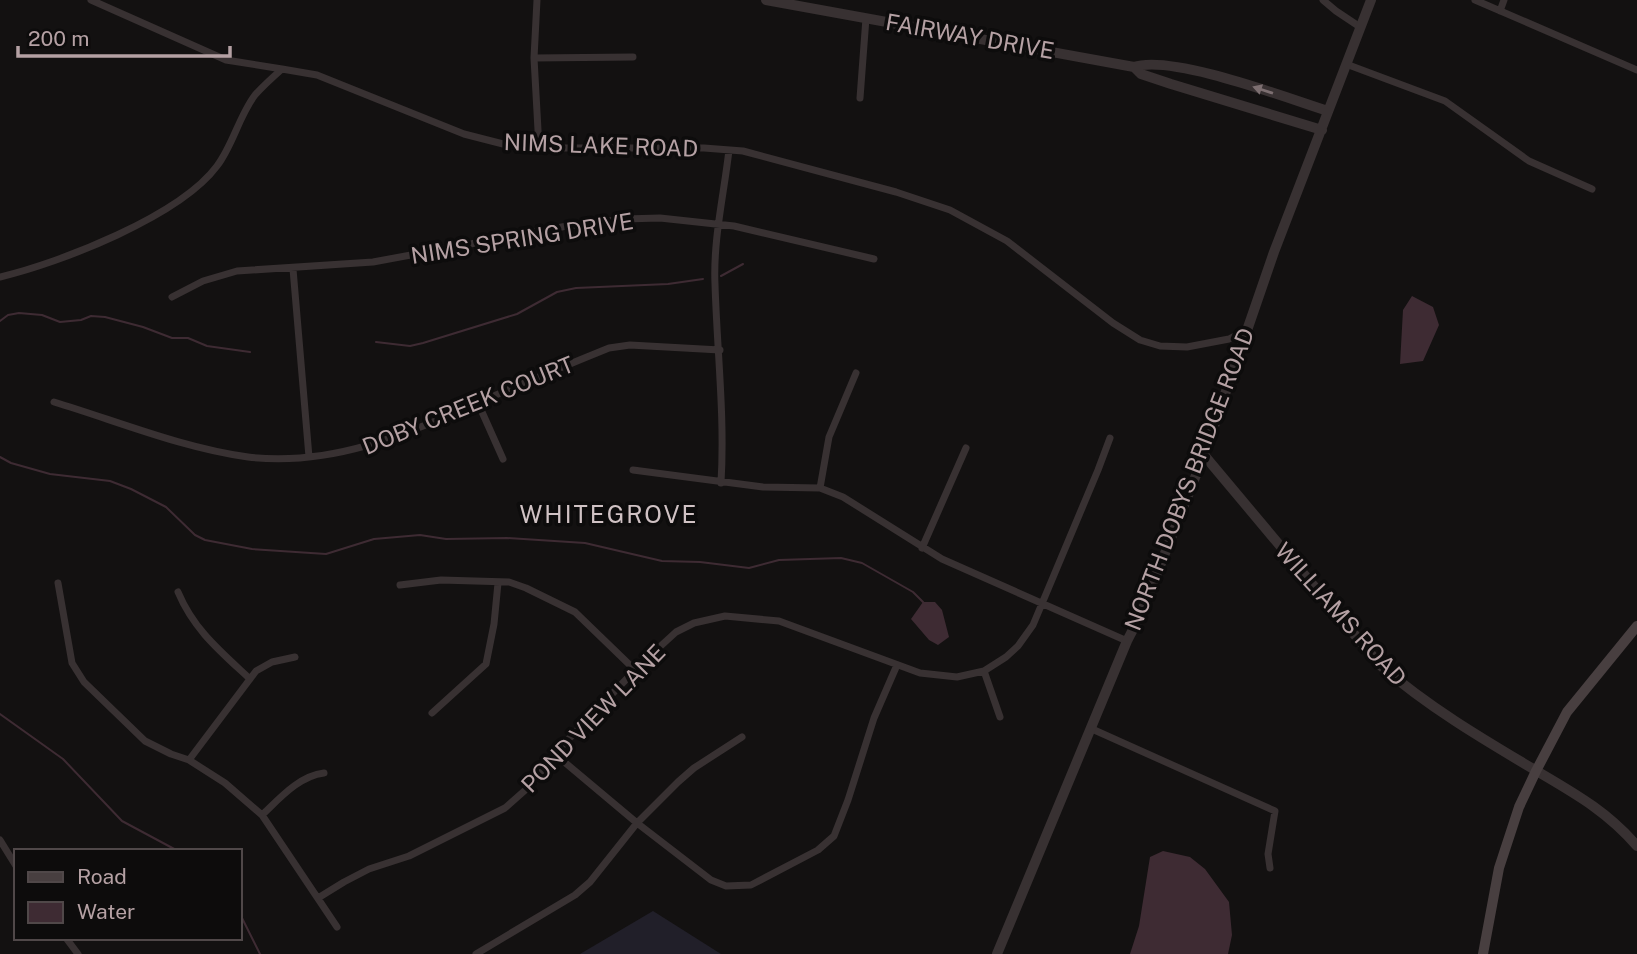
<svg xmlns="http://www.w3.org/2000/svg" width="1637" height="954" viewBox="0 0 1637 954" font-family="'Public Sans',sans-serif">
  <rect width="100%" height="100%" fill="#131111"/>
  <!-- green -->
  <path fill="#211f29" d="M653,911L721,954H579H580Z"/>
  <!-- water -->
  <path fill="#3e2b33" d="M1412,296L1433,307L1439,325L1423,361L1400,364L1403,310Z
    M923,602H935L942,610L949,637L938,645L929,640L911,619Z
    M1163,851L1190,857L1205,869L1229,902L1232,935L1228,954H1130L1139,926L1150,857Z"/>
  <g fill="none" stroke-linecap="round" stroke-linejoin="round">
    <!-- stream -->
    <path stroke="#3e2b33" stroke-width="2" d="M721,276L743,264
      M0,321L8,315L19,313L42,315L60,322L81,320L91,316L105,317L143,327L172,338H188L207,346L250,352
      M376,342L410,346L423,343L517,314L557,292L576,288L668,284L703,279
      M0,457L11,463L50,474L110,481L131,489L166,507L195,535L205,540L252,549L326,554L374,539L420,535L446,539L507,538L585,543L662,561L700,562L749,568L779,560L841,558L862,563L913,592L923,602
      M0,714L63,759L122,821L178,851
      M240,914L260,954"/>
    <!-- minor -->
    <path stroke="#383132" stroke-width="7" d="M91,0L226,60L282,69
      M537,0L534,58L539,148
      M1323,0L1336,11L1360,27
      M1475,0L1637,70
      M1500,11L1504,0
      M534,58L633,57
      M1346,64L1445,101L1529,161L1592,189
      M860,98L866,18
      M293,269L309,457
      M0,277C60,263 180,216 217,166C233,145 239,116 255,95C263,86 273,77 282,69L317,75L464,134L507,145L563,148H704L743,151L896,192L950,210L1007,241L1113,323L1140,340L1160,346L1187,347L1229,339L1246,330
      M172,297L203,281L237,271L373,262L567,226L624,219L660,218L734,226L874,259
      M54,402C117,421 182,448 248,457C332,467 407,434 482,401C524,383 567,365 609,348L630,345L720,350
      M478,403L503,459
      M633,470L763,487L820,488L843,497L942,559L1127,641
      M721,483C725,416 717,351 715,284C713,240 724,194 729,150
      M820,488L829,437L856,373
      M922,548L966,448
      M58,583L72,663L84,682L145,741L171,754L189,760L225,783L262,815L337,927
      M400,585L441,580L509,582L526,588L575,612L635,670
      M178,592C194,630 220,651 250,679
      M984,671L1000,717
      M432,713L486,664L494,624L498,583
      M1092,729L1275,811L1268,854L1270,868
      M556,755L637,823L711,880L726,886L751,885L818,850L834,836L848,800L874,718L897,665
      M189,760L256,671L272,662L295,657
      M262,815C280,798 299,776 324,773
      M0,840L16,866
      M318,898L344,882L369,869L409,856L505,808L531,785L560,748L641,664L676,632L694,623L725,616L779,621L920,673L957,677L984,671L1006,657L1018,646L1033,625L1098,470L1110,438
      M66,938L78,954
      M476,954L575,895L590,882L637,823L678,782L694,768L742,737"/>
    <!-- tertiary -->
    <path stroke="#383132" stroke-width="10" d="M766,0L1134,67C1171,54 1287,98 1328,111
      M1134,67L1141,74L1171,84L1322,130
      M1204,455L1380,665C1427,706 1481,738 1535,770C1574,793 1607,811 1637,846
      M997,954L1127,641L1140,616L1204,455L1274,252L1371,0"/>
    <!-- secondary -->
    <path stroke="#483f40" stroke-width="10" d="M1483,954L1499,868L1519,807L1536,771L1567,712L1637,626"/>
  </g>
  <!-- one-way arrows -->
  <defs><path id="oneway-solid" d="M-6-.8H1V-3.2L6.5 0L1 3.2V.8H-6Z" transform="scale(1.75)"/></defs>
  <use fill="#7d6f71" href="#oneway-solid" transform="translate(1263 90) rotate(-162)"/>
  <g text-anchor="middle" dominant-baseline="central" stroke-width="7" stroke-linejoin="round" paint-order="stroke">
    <!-- street labels -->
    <g font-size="23" fill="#b5a1a4" stroke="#0d0c0c">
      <text transform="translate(970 36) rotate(10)">FAIRWAY DRIVE</text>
      <text transform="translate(601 145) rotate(2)">NIMS LAKE ROAD</text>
      <text transform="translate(522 238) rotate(-9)">NIMS SPRING DRIVE</text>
      <text transform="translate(468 405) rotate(-22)">DOBY CREEK COURT</text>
      <text transform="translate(1189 479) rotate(-69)">NORTH DOBYS BRIDGE ROAD</text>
      <text transform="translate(1341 614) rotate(48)">WILLIAMS ROAD</text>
      <text transform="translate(593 718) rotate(-46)">POND VIEW LANE</text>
    </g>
    <!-- neighbourhood labels -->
    <g font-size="24" letter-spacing="2" fill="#d0c2c4" stroke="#0d0c0c">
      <text x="609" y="514">WHITEGROVE</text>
    </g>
  </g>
  <!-- legend -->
  <rect x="14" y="849" width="228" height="91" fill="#0d0c0c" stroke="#504849" stroke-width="2"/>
  <rect x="28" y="872" width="35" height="10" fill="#483f40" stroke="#504849" stroke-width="2"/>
  <text x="77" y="884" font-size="21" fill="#b5a1a4">Road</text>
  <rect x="28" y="902" width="35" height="21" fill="#3e2b33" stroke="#504849" stroke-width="2"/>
  <text x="77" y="919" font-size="21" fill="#b5a1a4">Water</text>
  <!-- scale -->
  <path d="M18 46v10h212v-10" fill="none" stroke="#b5a1a4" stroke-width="3.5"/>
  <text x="28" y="46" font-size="21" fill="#b5a1a4" stroke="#0d0c0c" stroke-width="5" paint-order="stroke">200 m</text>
</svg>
